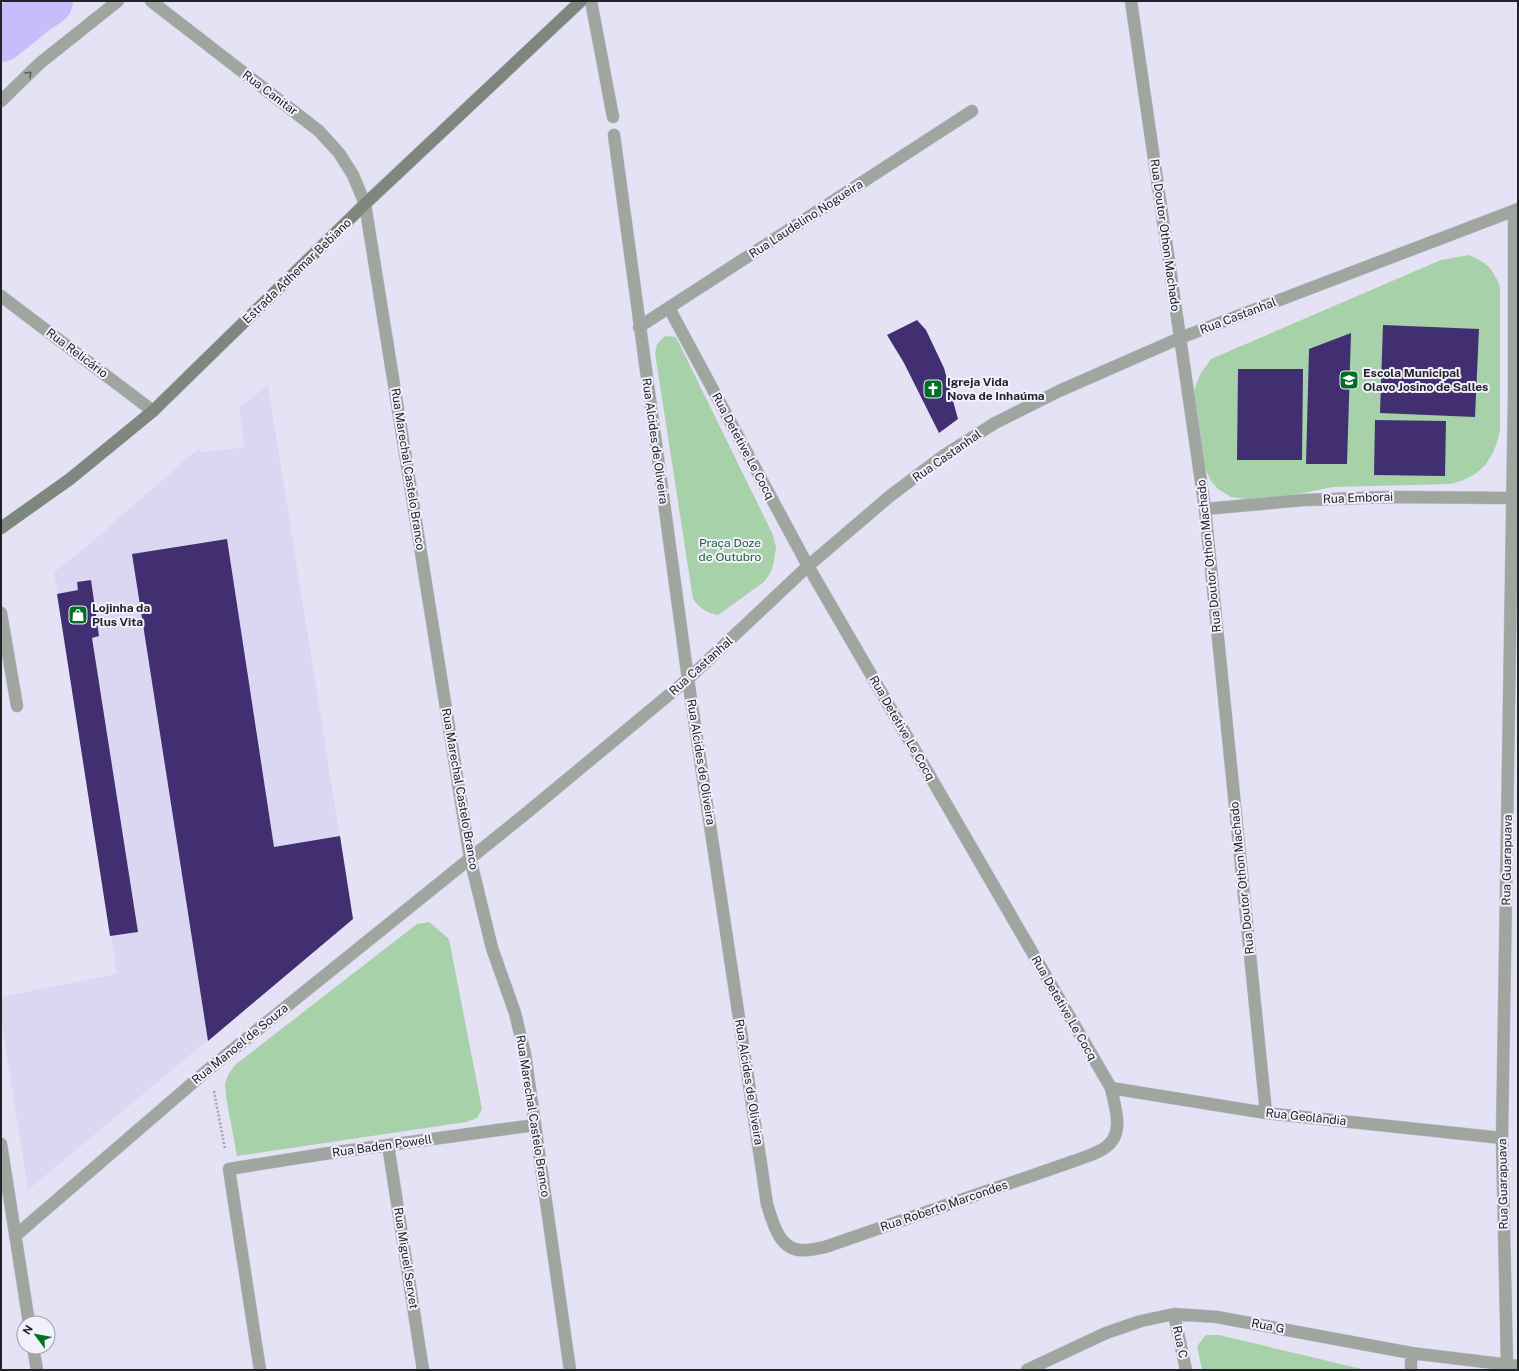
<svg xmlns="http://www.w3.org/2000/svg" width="1519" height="1371" viewBox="0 0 1519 1371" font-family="'Public Sans',sans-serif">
  <rect width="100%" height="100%" fill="#e5e2f6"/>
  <!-- built -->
  <path fill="#dbd7f2" d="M268,385L353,919L28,1190L1,1018V997L117,974L54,572L80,552L199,448L201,452L245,447L239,408Z"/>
  <!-- green -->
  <path fill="#a6d1a9" d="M1469,255C1488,264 1491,266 1500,286V430C1494,460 1481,477 1450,484L1333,487L1262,501L1231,497L1218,489L1211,481L1205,468L1193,403L1195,387L1201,373L1211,359L1441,260Z
    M665,336L676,337L773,535L776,547L774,561L771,572L764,582L718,615C706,613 700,608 693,599L655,353L657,344Z
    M429,922L449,939L482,1109L477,1118L466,1122L237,1156L226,1097L225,1084L228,1075L235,1065L417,924Z
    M1206,1335H1219L1366,1370H1202L1197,1346Z"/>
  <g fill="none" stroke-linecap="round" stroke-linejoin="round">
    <!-- river -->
    <path stroke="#c8bcfb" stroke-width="50" d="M1,37L33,11L48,1"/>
  </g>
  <!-- building -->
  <path fill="#422f72" d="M917,320L926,330L944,368L958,419L939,433L904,363L887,335Z
    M1383,325L1479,329L1475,417L1380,413Z
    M1351,333L1347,464H1306L1309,349Z
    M1238,369H1303L1302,460H1237Z
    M1375,420L1446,421L1445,476L1374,475Z
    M227,539L274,847L340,836L353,919L208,1041L132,554Z
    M91,580L99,636L92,638L138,932L110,936L57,594L78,590L77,582Z"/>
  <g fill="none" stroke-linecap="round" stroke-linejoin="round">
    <!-- lane casing -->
    <g stroke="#c2bfd1" stroke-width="13">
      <path id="lane" d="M1,613L17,706"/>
    </g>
    <!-- street casing -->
    <g stroke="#c2bfd1" stroke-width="13">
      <path id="street" d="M151,1L319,131L339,153L353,175L365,204L470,858L492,948L515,1013L525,1054L570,1370
        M591,1L613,117
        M1131,1L1205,509L1266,1113
        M1,101L40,63L118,1
        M614,135L688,679L767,1204C773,1224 780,1253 806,1250C812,1250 819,1248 825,1247L1074,1161C1084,1157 1097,1154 1106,1147C1125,1133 1115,1108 1111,1088L808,566L669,308
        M1,296L153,411
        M639,327L972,111
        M1205,509L1304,500L1389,497L1512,498
        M1111,1088L1266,1113L1502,1138
        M1,1144L29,1323
        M388,1145L423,1370
        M15,1236L210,1068L529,811L688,679L808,566L890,496L943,456L995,423L1059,391L1180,338L1518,209
        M1174,1314L1186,1370
        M33,1347L37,1370
        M1411,1353V1370
        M1507,1365L1502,1138L1514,392V211
        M260,1370L229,1169L323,1154L535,1125
        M1027,1370L1106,1333L1141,1321L1174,1314L1217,1317L1411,1353L1518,1366"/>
    </g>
    <!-- secondary casing -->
    <g stroke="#c2bfd1" stroke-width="13">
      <path id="secondary" d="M1,528L70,479L153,411L365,204L581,1"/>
    </g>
    <!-- path -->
    <path stroke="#a4a1b1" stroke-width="2.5" stroke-dasharray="2 2" stroke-linecap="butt" d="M214,1091L225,1149"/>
    <!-- lane -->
    <use href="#lane" stroke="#9fa69f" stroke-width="12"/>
    <!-- street -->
    <use href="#street" stroke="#9fa69f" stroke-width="12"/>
    <!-- secondary -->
    <use href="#secondary" stroke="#7d877e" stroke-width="12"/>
  </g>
  <!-- one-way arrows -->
  <defs><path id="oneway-chevron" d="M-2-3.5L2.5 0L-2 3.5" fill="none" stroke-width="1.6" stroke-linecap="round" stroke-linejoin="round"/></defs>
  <use stroke="#5b5d5e" href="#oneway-chevron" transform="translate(29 74) rotate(-45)"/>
  <!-- icons -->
  <defs>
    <g id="school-square" transform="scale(1)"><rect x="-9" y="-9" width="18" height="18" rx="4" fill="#007124" stroke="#f2f0fc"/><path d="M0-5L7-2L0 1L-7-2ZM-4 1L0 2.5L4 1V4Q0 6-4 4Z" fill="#fff"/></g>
    <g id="church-square" transform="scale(1)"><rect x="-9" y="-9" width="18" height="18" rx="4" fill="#007124" stroke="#f2f0fc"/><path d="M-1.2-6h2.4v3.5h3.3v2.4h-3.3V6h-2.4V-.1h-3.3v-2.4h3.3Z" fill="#fff"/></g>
    <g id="shop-square" transform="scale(1)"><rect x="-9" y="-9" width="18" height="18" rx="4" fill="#007124" stroke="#f2f0fc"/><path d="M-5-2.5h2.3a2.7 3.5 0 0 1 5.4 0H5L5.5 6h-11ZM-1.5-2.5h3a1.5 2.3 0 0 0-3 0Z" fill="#fff"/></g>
  </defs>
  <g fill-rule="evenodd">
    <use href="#school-square" x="1349" y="380"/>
    <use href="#church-square" x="933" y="389"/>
    <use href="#shop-square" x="78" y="615"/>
  </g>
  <g text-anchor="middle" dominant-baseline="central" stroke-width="4" stroke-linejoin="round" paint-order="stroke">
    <!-- street labels -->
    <g font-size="12" fill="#232229" stroke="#f2f0fc">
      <text transform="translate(270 93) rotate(37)">Rua Canitar</text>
      <text transform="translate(806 219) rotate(-33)">Rua Laudelino Nogueira</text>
      <text transform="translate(1165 235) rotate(82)">Rua Doutor Othon Machado</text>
      <text transform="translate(297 271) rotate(-44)">Estrada Adhemar Bebiano</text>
      <text transform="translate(1238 316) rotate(-21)">Rua Castanhal</text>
      <text transform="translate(77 353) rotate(37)">Rua Relicário</text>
      <text transform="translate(655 441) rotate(82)">Rua Alcides de Oliveira</text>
      <text transform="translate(743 446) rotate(62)">Rua Detetive Le Cocq</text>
      <text transform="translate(947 456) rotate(-35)">Rua Castanhal</text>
      <text transform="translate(408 469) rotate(81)">Rua Marechal Castelo Branco</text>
      <text transform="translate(1358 498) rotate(-2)">Rua Emborai</text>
      <text transform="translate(1209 556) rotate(-96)">Rua Doutor Othon Machado</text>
      <text transform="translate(701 666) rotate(-42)">Rua Castanhal</text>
      <text transform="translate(902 728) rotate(60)">Rua Detetive Le Cocq</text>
      <text transform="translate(701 762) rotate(81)">Rua Alcides de Oliveira</text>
      <text transform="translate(460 789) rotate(80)">Rua Marechal Castelo Branco</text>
      <text transform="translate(1507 860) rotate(-89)">Rua Guarapuava</text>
      <text transform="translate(1242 878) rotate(-96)">Rua Doutor Othon Machado</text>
      <text transform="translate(1064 1008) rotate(60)">Rua Detetive Le Cocq</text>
      <text transform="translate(240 1044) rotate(-39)">Rua Manoel de Souza</text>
      <text transform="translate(749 1082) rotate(81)">Rua Alcides de Oliveira</text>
      <text transform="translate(533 1116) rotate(81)">Rua Marechal Castelo Branco</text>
      <text transform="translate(1306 1117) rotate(6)">Rua Geolândia</text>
      <text transform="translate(382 1146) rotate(-8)">Rua Baden Powell</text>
      <text transform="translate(1503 1184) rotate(-91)">Rua Guarapuava</text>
      <text transform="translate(944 1206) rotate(-19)">Rua Roberto Marcondes</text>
      <text transform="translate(406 1258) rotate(81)">Rua Miguel Servet</text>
      <text transform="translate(1268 1326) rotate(11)">Rua G</text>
      <text transform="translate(1180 1342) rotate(78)">Rua C</text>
    </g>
    <!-- poi labels -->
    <g font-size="12" font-weight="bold" fill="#232229" stroke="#f2f0fc" text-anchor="start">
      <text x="1363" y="373">Escola Municipal<tspan x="1363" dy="14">Olavo Josino de Salles</tspan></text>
      <text x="947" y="382">Igreja Vida<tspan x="947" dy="14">Nova de Inhaúma</tspan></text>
      <text x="92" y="608">Lojinha da<tspan x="92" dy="14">Plus Vita</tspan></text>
    </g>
    <!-- park labels -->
    <g font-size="12" fill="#1f652c" stroke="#f2f0fc">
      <text x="730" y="543">Praça Doze<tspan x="730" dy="14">de Outubro</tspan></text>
    </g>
  </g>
  <!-- border -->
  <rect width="1519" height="1371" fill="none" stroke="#232229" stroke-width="4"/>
  <!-- north arrow -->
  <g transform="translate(36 1335) rotate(302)"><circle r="19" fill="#f2f0fc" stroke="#9f9ea8"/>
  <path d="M0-3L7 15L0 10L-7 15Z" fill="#007124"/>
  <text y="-6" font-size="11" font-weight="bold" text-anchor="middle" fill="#232229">N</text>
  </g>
</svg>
